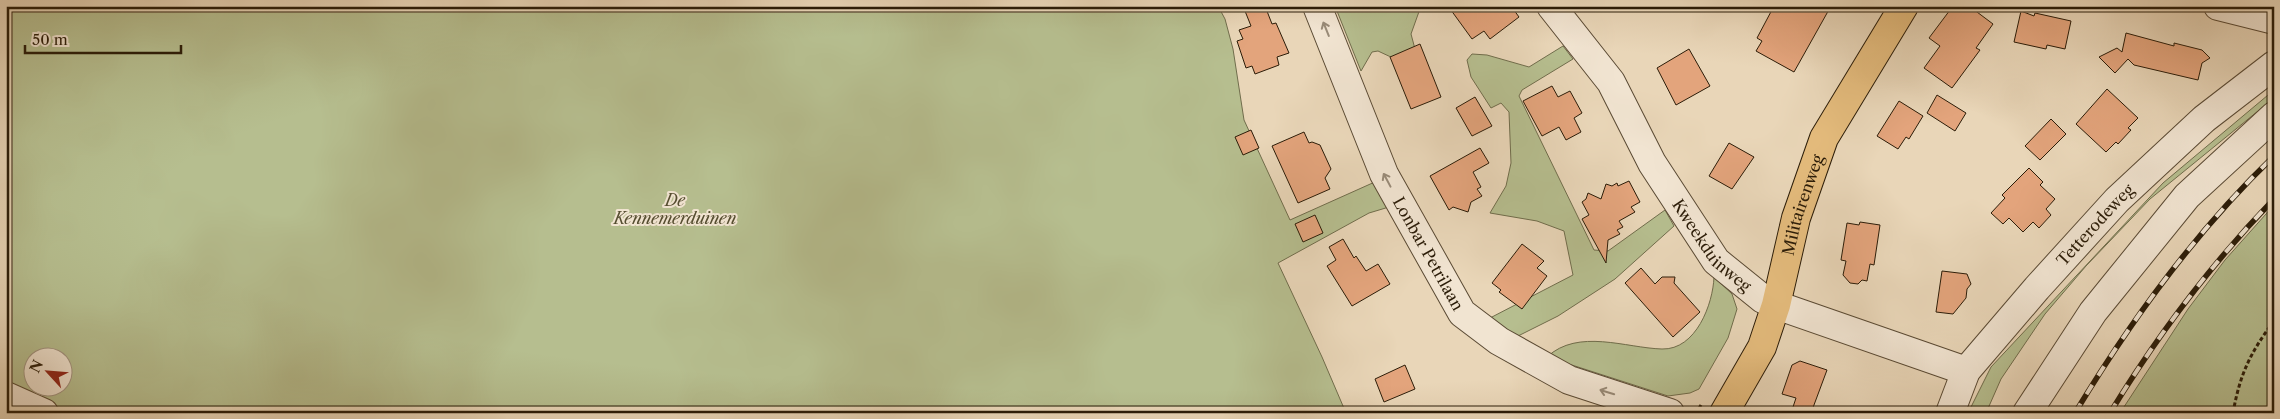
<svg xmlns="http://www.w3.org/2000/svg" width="2280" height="419" viewBox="0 0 2280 419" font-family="'Libre Caslon Text',serif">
  <rect width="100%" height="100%" fill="#e9d6b8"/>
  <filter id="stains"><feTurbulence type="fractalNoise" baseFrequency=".004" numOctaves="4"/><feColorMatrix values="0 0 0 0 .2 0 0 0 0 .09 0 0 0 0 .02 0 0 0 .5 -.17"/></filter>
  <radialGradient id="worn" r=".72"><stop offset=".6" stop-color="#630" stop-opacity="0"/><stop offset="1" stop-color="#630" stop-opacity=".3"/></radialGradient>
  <!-- green -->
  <path fill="#b6be8f" stroke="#706d4c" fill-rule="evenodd" d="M6,6H1218L1225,19L1233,49L1244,120L1290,220L1377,181L1389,207L1369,213L1278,263L1322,357L1346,413H6ZM32,356H62V386H32Z
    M1335,6H1421L1411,34L1415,49L1393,58L1378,51L1372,52L1361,71Z
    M1563,46L1573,59L1522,90L1519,96L1594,250L1608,251L1665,210L1674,226L1615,279L1558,316L1512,339L1490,318L1573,275L1564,231L1537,221L1490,213L1506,186L1511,163L1509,112L1501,103L1491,108L1471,77L1467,60L1472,54L1487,55L1529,67Z
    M2274,90V98L2150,199L2086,266L2045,314L2001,379L1986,413H1968L1991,367L2163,183Z
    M2274,205V413H2120L2188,309L2225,260Z
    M1714,277L1732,294L1737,309L1728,338L1699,389L1690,393L1668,396L1547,357C1578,328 1626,348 1662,349C1696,350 1713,304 1714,277Z"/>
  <!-- building -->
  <path fill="#e3a47c" stroke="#2b1c08" d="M1243,6H1265L1272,24L1276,23L1289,53L1277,57L1279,65L1255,74L1252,66L1246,68L1237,41L1243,39L1239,30L1251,26Z
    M1448,6H1511L1519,17L1490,39L1484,31L1472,39Z
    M1774,6H1831L1794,72L1756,51L1762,41L1757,38Z
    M1953,6H1969L1993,24L1976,48L1980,50L1952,88L1924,68L1940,46L1929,38Z
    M2021,11L2034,16L2035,13L2071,21L2065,49L2047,45L2046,49L2014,42Z
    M2126,33L2174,46V43L2202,50L2210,58L2202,63L2198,80L2134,65L2128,59L2115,73L2099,57L2117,48L2122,52Z
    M1420,44L1441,97L1411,109L1390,57Z
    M1689,49L1710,86L1676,105L1657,68Z
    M1552,86L1558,97L1570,91L1582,113L1574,118L1581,132L1566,140L1559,127L1542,136L1523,101Z
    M2107,89L2138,118L2128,128L2131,130L2118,144L2116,142L2106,152L2076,124Z
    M1937,95L1966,113L1955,131L1927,113Z
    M1475,97L1492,126L1472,136L1456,108Z
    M1899,101L1923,116L1909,139L1906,137L1898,149L1877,136Z
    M2051,119L2066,134L2040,160L2025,146Z
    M1251,130L1259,148L1243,155L1235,137Z
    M1304,132L1309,143L1312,142L1320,145L1331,169L1325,178L1330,189L1298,203L1272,146Z
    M1729,143L1754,157L1732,189L1709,176Z
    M1480,148L1489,163L1473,172L1481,187L1477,189L1482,196L1471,202L1468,212L1453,207L1449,210L1430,176Z
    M2029,168L2043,182L2040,185L2055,199L2046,209L2051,215L2039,228L2033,222L2023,232L2009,218L2003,224L1991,213L2005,198L2002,195Z
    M1629,181L1640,202L1631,207L1635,212L1619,221L1623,227L1617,230L1620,234L1608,240L1606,263L1582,219L1589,215L1582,202L1586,199L1588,193L1601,199L1606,184L1612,186L1617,183L1618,186Z
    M1315,215L1323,233L1303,242L1295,224Z
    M1860,222L1880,225L1874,265L1870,264L1867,281L1862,280L1858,284L1850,283L1843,275L1846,261L1841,260L1847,223L1859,225Z
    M1343,239L1354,258L1356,256L1366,271L1378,264L1390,284L1352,306L1327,266L1336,260L1329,247Z
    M1522,244L1544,261L1537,268L1547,276L1522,309L1499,292L1501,290L1492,283Z
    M1641,268L1655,284L1662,277H1675L1674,283L1700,312L1673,337L1625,283Z
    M1942,271L1967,274L1971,284L1967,289L1966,298L1953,314L1936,312Z
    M1800,361L1827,370L1811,413H1791L1796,398L1782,394L1792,365Z
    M1405,365L1415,389L1384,402L1375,379Z"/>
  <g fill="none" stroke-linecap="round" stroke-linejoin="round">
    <!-- minor casing -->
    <g stroke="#5a4a34" stroke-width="30">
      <g id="minor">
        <path id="s1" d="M1317,6L1384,174L1462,313L1499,341L1569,380L1670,413"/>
        <path id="s2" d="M1551,6L1611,82L1652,163L1716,261L1763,299L1776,305L1966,371"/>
        <path d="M2218,6L2274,20"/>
        <path d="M6,396L44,413"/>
        <path id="s3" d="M1950,413L1966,371L2037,288L2117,200L2204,119L2274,65"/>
        <path d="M2027,413L2093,312L2187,196L2274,116"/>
      </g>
    </g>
    <!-- major casing -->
    <g stroke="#2b1c08" stroke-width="30">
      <g id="major">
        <path id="s4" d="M1724,413L1762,347L1776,305L1796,218L1824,138L1904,6"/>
      </g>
    </g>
    <!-- path -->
    <path stroke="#2b1c08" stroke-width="3" stroke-dasharray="4 2.5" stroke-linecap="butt" d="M1696,413L1701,405
      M2233,413C2240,374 2250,353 2274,321"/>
    <!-- minor -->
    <use href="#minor" stroke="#f1e4d1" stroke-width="28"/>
    <!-- major -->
    <use href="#major" stroke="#e4bb7c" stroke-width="28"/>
    <!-- rail casing -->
    <g stroke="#2b1c08" stroke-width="5.5">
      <path id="rail" d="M2075,413C2131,320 2196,231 2274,156
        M2110,413C2157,336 2211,264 2274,199"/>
    </g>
    <!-- rail -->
    <use href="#rail" stroke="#f1e4d1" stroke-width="4" stroke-dasharray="11" stroke-linecap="butt"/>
  </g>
  <!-- one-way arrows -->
  <defs><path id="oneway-shaft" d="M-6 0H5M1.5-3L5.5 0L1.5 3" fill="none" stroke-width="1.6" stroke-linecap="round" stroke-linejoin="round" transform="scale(1.25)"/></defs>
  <g stroke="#988a77">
    <use href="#oneway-shaft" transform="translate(1326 29) rotate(-112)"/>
    <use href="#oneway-shaft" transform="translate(1387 180) rotate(-118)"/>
    <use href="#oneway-shaft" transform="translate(1607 392) rotate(-163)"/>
  </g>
  <g text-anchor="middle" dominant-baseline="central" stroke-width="4" stroke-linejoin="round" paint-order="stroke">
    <!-- park labels -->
    <g font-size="16" font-style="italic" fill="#554d30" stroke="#f1e4d1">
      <text x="675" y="200">De<tspan x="675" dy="18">Kennemerduinen</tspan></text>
    </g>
    <!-- street labels -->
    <g font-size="16" fill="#2b1c08" stroke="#f1e4d1">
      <text stroke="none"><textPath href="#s4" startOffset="224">Militairenweg</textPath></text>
      <text stroke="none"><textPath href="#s3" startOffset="240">Tetterodeweg</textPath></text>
      <text stroke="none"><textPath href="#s2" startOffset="290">Kweekduinweg</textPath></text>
      <text stroke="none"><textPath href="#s1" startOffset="272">Lonbar Petrilaan</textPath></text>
    </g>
  </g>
  <!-- margin -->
  <rect width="2280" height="419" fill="none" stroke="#e9d6b8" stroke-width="25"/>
  <rect x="8" y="8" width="2265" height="404" fill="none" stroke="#2b1c08" stroke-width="2.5"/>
  <rect x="12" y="12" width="2255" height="394" fill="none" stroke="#2b1c08"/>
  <!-- north arrow -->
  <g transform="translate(48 372) rotate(296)"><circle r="24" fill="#f1e4d1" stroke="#a29481"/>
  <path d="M0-4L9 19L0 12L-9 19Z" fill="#8f2418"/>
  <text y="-8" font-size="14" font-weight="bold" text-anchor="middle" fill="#2b1c08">N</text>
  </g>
  <!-- scale -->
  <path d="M25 45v8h156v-8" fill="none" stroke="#2b1c08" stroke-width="2.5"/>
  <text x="32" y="45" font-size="15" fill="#2b1c08" stroke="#f1e4d1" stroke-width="4" paint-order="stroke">50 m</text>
  <rect width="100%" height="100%" filter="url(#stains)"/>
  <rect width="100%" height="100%" fill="url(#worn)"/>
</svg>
